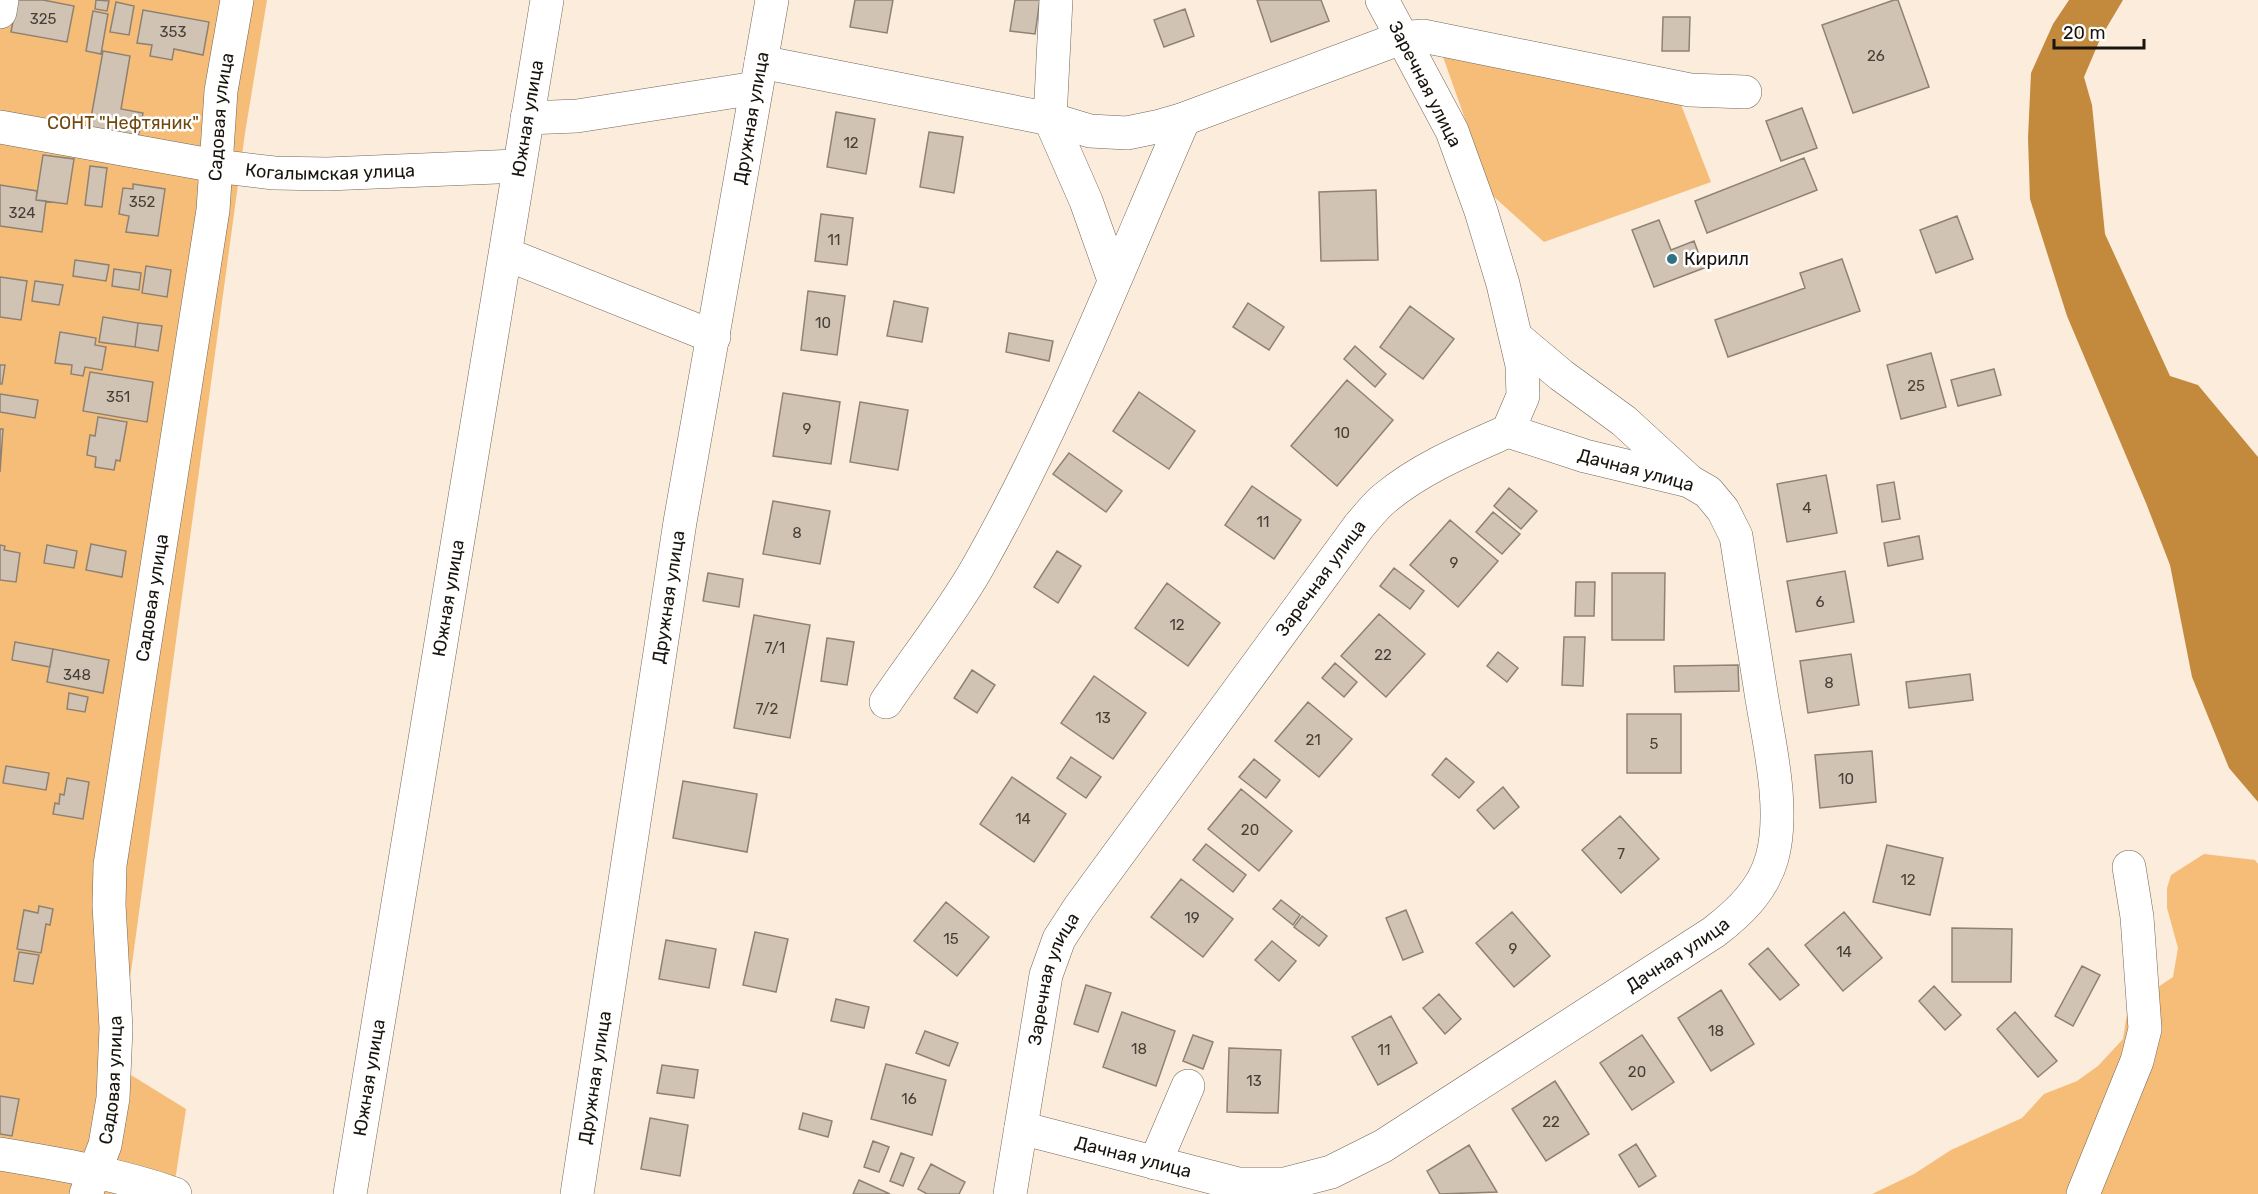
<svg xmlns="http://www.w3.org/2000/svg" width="2258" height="1194" viewBox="0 0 2258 1194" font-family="Rubik,sans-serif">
  <rect width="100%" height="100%" fill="#fbecdc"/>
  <!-- green -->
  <path fill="#f5bd78" d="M0,0H267L245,133L118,1067L186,1109L173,1194H0Z
    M1442,54L1680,102L1711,182L1544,242L1492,195Z
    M2204,854L2255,860L2258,864V1194H1872L1914,1174L1951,1150L2022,1118L2044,1094L2077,1081L2098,1066L2123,1039L2128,1007L2173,977L2178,948L2167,908V888L2171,875Z"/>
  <!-- water -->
  <path fill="#c38a3e" d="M2069,0H2123L2101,37L2084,77L2092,105L2105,234L2170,376L2198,385L2258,457V802L2229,768L2192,677L2170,565L2146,503L2067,316L2030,199L2028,138L2031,73L2053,24Z"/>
  <!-- building -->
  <path fill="#d1c3b4" stroke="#8e8273" stroke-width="1.5" d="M17,0H43L74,6L67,42L11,32Z
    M96,0L109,1L107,11L95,9Z
    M855,0H893L887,33L850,27Z
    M1015,0H1040L1035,34L1010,31Z
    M1257,0H1321L1329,21L1271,42Z
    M1894,0H1898L1929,87L1853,113L1822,25Z
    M116,2L134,6L129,35L110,32Z
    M1185,9L1194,36L1164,47L1154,20Z
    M143,10L209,22L203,55L174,49L172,60L150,56L152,45L137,43Z
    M93,11L108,14L101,54L86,51Z
    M1663,17H1690L1689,51H1662Z
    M103,51L130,56L121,109L143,113L138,138L89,129Z
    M1802,108L1817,148L1781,161L1766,121Z
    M836,112L875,119L866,174L827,167Z
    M929,132L963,137L954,193L920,187Z
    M43,155L74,159L67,204L36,200Z
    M1804,158L1817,190L1707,233L1695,201Z
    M90,166L107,168L102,207L85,205Z
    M133,184L165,189L158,236L126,232L129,216L119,214L123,188L133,189Z
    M0,185L37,191L36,200L46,201L42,232L0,226Z
    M1376,190L1378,260L1321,261L1319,192Z
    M821,214L853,218L847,265L815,261Z
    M1957,216L1973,259L1936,273L1920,230Z
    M1659,220L1671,250L1694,241L1704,268L1654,287L1632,230Z
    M1842,259L1860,311L1728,357L1715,320L1805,288L1800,273Z
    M75,260L109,265L106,281L73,276Z
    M146,266L171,270L167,297L142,293Z
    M114,269L141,273L139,290L112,286Z
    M0,277L27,281L21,320L0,317Z
    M35,281L63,285L59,305L32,301Z
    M808,291L845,296L837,355L801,350Z
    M894,301L928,308L922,342L887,336Z
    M1248,303L1284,327L1269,350L1233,327Z
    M1410,306L1454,339L1423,379L1380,347Z
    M103,317L138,323L135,347L99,342Z
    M138,323L162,326L158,351L135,347Z
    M60,332L96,338L95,345L106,347L102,370L85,367L83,376L71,374L72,365L55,363Z
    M1009,333L1053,341L1049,361L1006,352Z
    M1355,346L1386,374L1375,387L1344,359Z
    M1931,353L1946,407L1901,419L1887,365Z
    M0,365H5L2,384H0Z
    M1994,369L2001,395L1958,406L1951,380Z
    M90,372L153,382L147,422L83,411Z
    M1347,380L1393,420L1337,486L1291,446Z
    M1139,392L1195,431L1169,469L1113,431Z
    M783,393L840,402L831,464L773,456Z
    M0,394L38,400L35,418L0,412Z
    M860,402L908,410L898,470L850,462Z
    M98,417L127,422L120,461L116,460L114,470L95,467L96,457L87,455L90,435L95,436Z
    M0,429H3L0,472Z
    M1069,453L1122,491L1106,512L1053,474Z
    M1826,475L1837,533L1787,542L1777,484Z
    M1894,482L1900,519L1882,522L1877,485Z
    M1252,486L1301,520L1274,559L1225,525Z
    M1509,488L1537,511L1521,529L1494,506Z
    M773,501L830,511L820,564L763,554Z
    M1493,512L1520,534L1502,554L1476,532Z
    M1450,520L1498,561L1458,607L1410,565Z
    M1919,536L1923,559L1888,566L1884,543Z
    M91,544L126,551L122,577L86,570Z
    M0,545L5,546L4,550L20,553L16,582L0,580Z
    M47,545L77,551L74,568L44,563Z
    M1057,551L1081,566L1058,603L1034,587Z
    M1394,568L1424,591L1410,609L1380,586Z
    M1845,571L1854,622L1796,632L1787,581Z
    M708,573L743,579L739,607L703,601Z
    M1612,573H1665L1664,640H1612Z
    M1576,582H1595L1594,616H1575Z
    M1167,583L1220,623L1188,666L1135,628Z
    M1379,614L1425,654L1386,697L1341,656Z
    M754,615L810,625L790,738L734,728Z
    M1564,637H1585L1583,686L1562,685Z
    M827,638L854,642L847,685L821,681Z
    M15,642L53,649L50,667L12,660Z
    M53,649L109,660L103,693L47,682Z
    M1498,652L1518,668L1507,682L1487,666Z
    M1851,654L1859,705L1808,713L1800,661Z
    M1335,663L1357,682L1344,697L1322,678Z
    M1738,665L1739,691L1675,692L1674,666Z
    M972,670L995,685L977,713L954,698Z
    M1970,674L1973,700L1909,708L1906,682Z
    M1094,676L1146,713L1113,759L1061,723Z
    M69,693L88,697L85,712L67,709Z
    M1308,702L1352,739L1319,777L1275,741Z
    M1627,714H1681V773H1627Z
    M1872,751L1876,802L1820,808L1815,755Z
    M1071,757L1101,777L1086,798L1057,778Z
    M1446,758L1474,782L1459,798L1432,775Z
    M1254,759L1280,780L1266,798L1239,777Z
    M6,766L49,773L46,790L3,783Z
    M1012,777L1066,814L1034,862L980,824Z
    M67,778L89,782L83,819L53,814L55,803L59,804L60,794L64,795Z
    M683,781L757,794L747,852L673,838Z
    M1503,787L1519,807L1494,829L1477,810Z
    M1241,789L1292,831L1259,871L1208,829Z
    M1620,816L1659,859L1621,893L1582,850Z
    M1206,844L1246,875L1233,892L1193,860Z
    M1887,845L1943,858L1930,915L1873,902Z
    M1181,879L1233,919L1203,957L1151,917Z
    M1281,900L1300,915L1293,925L1273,909Z
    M946,902L989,937L957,976L914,941Z
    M39,906L53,909L50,925L46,924L41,953L17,949L24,910L38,913Z
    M1406,910L1423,952L1403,960L1386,918Z
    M1512,912L1550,956L1514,987L1476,943Z
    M1844,912L1882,958L1843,991L1805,945Z
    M1302,916L1327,936L1319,946L1294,927Z
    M1952,928L2012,929L2011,982H1952Z
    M755,932L788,939L776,992L743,985Z
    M666,940L716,949L709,988L659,979Z
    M1272,941L1296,961L1279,981L1255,960Z
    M1768,948L1799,985L1780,1000L1749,964Z
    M19,952L39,955L33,984L14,981Z
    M2082,966L2100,975L2073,1026L2055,1016Z
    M1086,985L1111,993L1098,1032L1074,1024Z
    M1934,986L1961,1015L1945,1030L1919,1001Z
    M1721,990L1754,1044L1711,1071L1678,1018Z
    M1439,994L1461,1019L1445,1034L1423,1008Z
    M836,999L869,1007L864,1028L831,1021Z
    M1122,1012L1175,1031L1156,1086L1103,1067Z
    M2015,1012L2057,1061L2038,1077L1997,1029Z
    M1391,1016L1417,1063L1378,1085L1352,1037Z
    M925,1031L958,1043L949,1066L916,1053Z
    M1193,1035L1213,1042L1203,1069L1183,1061Z
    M1642,1035L1674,1082L1632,1110L1600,1063Z
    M1229,1048L1281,1050L1278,1113L1227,1112Z
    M886,1064L946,1080L932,1135L871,1119Z
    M662,1065L698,1070L694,1098L657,1093Z
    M1555,1081L1589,1134L1546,1161L1512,1109Z
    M0,1096L19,1099L12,1136L0,1134Z
    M803,1113L832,1121L828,1137L799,1129Z
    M650,1118L688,1125L680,1176L641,1169Z
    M873,1141L889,1147L879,1172L864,1167Z
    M1636,1144L1656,1176L1639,1187L1619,1155Z
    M1469,1145L1497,1192L1440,1194L1427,1171Z
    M901,1153L914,1158L903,1186L890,1181Z
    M931,1164L965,1182L959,1194H927L918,1189Z
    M859,1180L890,1194H853Z"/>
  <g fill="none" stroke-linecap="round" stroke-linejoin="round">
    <!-- minor casing -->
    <g stroke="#726658" stroke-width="34">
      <g id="minor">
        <path d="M1056,0L1050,119L1086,201L1114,280"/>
        <path d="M0,12L2,0"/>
        <path d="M761,62L1050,119L1090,131L1127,133L1156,127L1184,119L1401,38L1423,36L1690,90L1745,92"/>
        <path d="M527,118L577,116L756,88"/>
        <path id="s1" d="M0,127L216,166L274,173L327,174L519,166"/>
        <path d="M506,254L714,337"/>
        <path d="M1517,338L1561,375L1624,421L1686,478"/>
        <path d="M886,702C915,659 950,615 976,570C1058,426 1118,270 1184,119"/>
        <path id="s2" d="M1021,1128L1238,1184H1285L1331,1172L1383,1146L1714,932C1740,912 1763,890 1772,858C1785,811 1770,747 1762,699C1753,645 1745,590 1736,536L1723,510L1708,492L1689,481L1585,456L1508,431"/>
        <path d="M0,1154C60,1164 118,1174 175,1194"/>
        <path d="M1155,1163L1188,1086"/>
        <path id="s3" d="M86,1194L105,1145L113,1098L116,1028L109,905L110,865L213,210L221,91L237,0"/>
        <path id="s4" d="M350,1194L547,0"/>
        <path id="s5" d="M577,1194L680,522L772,0"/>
        <path id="s6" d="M1010,1194L1046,975L1059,939L1079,908L1359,526C1367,517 1375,506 1385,498C1421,468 1465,450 1508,431L1523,396L1522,365L1503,284L1481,211L1452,131L1382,0"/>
        <path d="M2083,1194L2137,1061L2145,1029L2137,917L2129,867"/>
      </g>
    </g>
    <!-- minor -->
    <use href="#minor" stroke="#fff" stroke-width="33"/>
  </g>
  <!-- markers -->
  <circle fill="#2f7283" stroke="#fff" stroke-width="2" cx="1672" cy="259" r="6"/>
  <g text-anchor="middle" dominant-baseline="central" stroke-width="5" stroke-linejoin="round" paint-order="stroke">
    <!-- number labels -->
    <g font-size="15" fill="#474038">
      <text x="43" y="19">325</text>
      <text x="173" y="32">353</text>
      <text x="1876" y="56">26</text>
      <text x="851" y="143">12</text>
      <text x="142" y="202">352</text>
      <text x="22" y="213">324</text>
      <text x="834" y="240">11</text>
      <text x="823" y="323">10</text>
      <text x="1916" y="386">25</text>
      <text x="118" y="397">351</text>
      <text x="807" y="429">9</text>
      <text x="1342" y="433">10</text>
      <text x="1807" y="508">4</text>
      <text x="1263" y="522">11</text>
      <text x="797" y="533">8</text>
      <text x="1454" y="563">9</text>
      <text x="1820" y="602">6</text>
      <text x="1177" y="625">12</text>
      <text x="775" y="648">7/1</text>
      <text x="1383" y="655">22</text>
      <text x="77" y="675">348</text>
      <text x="1829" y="683">8</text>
      <text x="767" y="709">7/2</text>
      <text x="1103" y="718">13</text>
      <text x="1313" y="740">21</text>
      <text x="1654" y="744">5</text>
      <text x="1846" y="779">10</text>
      <text x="1023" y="819">14</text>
      <text x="1250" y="830">20</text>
      <text x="1621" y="854">7</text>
      <text x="1908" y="880">12</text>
      <text x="1192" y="918">19</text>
      <text x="951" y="939">15</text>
      <text x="1513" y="949">9</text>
      <text x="1844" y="952">14</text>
      <text x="1716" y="1031">18</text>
      <text x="1139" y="1049">18</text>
      <text x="1384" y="1050">11</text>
      <text x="1637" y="1072">20</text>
      <text x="1254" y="1081">13</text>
      <text x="909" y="1099">16</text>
      <text x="1551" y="1122">22</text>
    </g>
    <!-- street labels -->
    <g font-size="18" fill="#19140e" stroke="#fff">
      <text transform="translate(1425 84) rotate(63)">Заречная улица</text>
      <text stroke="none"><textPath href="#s3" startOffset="1090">Садовая улица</textPath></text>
      <text stroke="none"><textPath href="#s4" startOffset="1090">Южная улица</textPath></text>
      <text stroke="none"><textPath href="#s5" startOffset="1090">Дружная улица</textPath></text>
      <text stroke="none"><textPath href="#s1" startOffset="334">Когалымская улица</textPath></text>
      <text transform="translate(1636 470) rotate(15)">Дачная улица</text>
      <text stroke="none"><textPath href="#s6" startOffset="706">Заречная улица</textPath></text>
      <text stroke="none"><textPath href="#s5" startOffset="604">Дружная улица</textPath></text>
      <text stroke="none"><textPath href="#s4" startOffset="604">Южная улица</textPath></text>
      <text stroke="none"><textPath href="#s3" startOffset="604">Садовая улица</textPath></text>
      <text stroke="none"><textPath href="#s2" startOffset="728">Дачная улица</textPath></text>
      <text stroke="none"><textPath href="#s6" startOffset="220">Заречная улица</textPath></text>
      <text stroke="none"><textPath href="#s4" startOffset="118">Южная улица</textPath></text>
      <text stroke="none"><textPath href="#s5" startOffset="118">Дружная улица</textPath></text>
      <text stroke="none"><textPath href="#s3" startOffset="118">Садовая улица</textPath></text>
      <text stroke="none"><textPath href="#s2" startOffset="116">Дачная улица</textPath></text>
    </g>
    <!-- park labels -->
    <g font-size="18" fill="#70490e" stroke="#fff">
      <text x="123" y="123">СОНТ "Нефтяник"</text>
    </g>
    <!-- poi labels -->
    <g font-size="18" fill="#19140e" stroke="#fff" text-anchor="start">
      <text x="1684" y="259">Кирилл</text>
    </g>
  </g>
  <!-- scale -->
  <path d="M2054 39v9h90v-9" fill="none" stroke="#19140e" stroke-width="3"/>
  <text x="2063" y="39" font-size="18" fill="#19140e" stroke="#ffffff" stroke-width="4.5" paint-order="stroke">20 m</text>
</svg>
